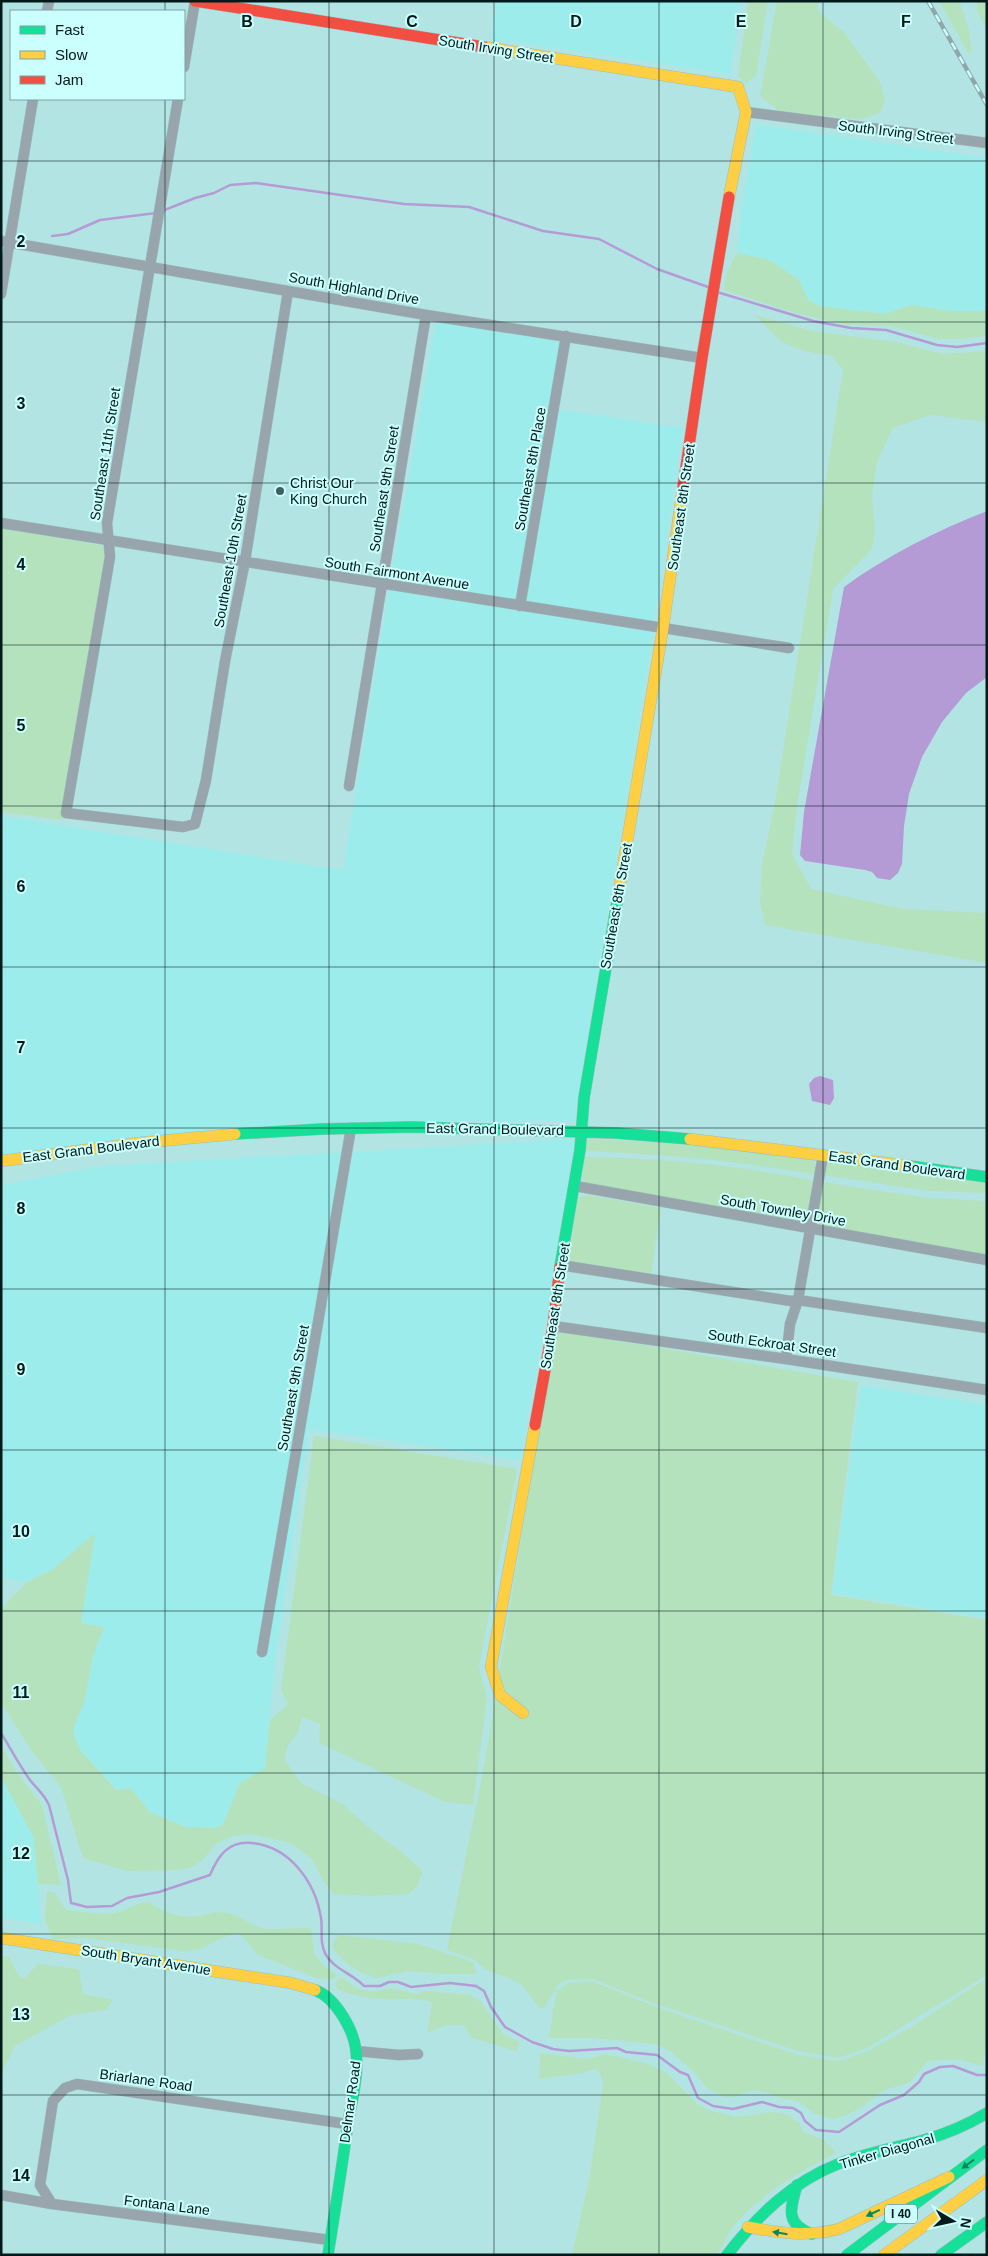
<svg xmlns="http://www.w3.org/2000/svg" width="988" height="2256" viewBox="0 0 988 2256" font-family="Arial,sans-serif">
  <rect width="100%" height="100%" fill="#b3e4e4"/>
  <!-- built -->
  <path fill="#9decec" d="M497,1H741L730,74L491,39Z
    M756,124L987,158V309L982,311H951L911,305L885,314L819,306L808,299L799,280L770,260L737,253L742,205Z
    M436,321L561,340L551,408L683,428L650,650L574,1122L365,1121L1,1155V816L343,870L388,595Z
    M571,1139L576,1145V1156L520,1460L309,1429L276,1654L265,1768L239,1784L224,1823L217,1828L186,1827L151,1813L130,1788L117,1790L80,1750L73,1734L75,1724L84,1703L93,1656L104,1627L81,1624L94,1534L52,1570L27,1582L1,1578V1185L101,1166Z
    M861,1385L987,1405V1618L832,1593Z
    M1,1777L34,1838L41,1924L1,1918Z"/>
  <!-- green -->
  <path fill="#b4e2bd" d="M748,1H768L756,76L746,83L738,77Z
    M777,1H818V11L844,32L880,82L885,100L880,113L861,119L791,113L779,111L760,96Z
    M939,1H959C965,20 974,36 970,56Z
    M977,1H987V31L977,11Z
    M737,253L770,260L799,280L808,299L819,306L885,314L911,305L951,311H982L987,309V336L959,339H938L891,326L846,325L798,314L724,290L727,272Z
    M755,315L813,331L896,342L942,354L987,351V422L930,415L893,428L877,462L872,496L875,532L872,549L833,589L797,807L792,854L811,889L903,909L987,913V963L765,925L760,902L762,864L775,802L843,370L831,356L804,351L780,341Z
    M1,528L101,545L107,549L108,559L63,820L1,812Z
    M589,1139L679,1143L812,1159L817,1169L816,1175C740,1161 662,1154 584,1151L586,1142Z
    M584,1157C661,1158 740,1165 815,1181L808,1217L803,1223L591,1185L582,1180Z
    M829,1162L987,1183V1193L930,1191L823,1175L825,1168Z
    M822,1182L927,1198L987,1201V1256L821,1227L816,1220Z
    M588,1195L661,1208L651,1275L572,1262L569,1256L576,1204L580,1197Z
    M555,1330L858,1382L831,1595L987,1620V1975L865,2049L838,2058L797,2051L647,2001L593,1979L566,1980L559,1984L544,2008H539L523,1986L511,1979L486,1970L475,1960L447,1950L485,1761Z
    M314,1436L517,1469L479,1666L487,1700L473,1805L445,1802L319,1743L320,1724L302,1717L297,1735L287,1747L285,1761L301,1783L341,1803L373,1831L399,1850L423,1871L417,1887L408,1894L370,1896L334,1894L323,1881L312,1859L291,1843L251,1834L232,1836L214,1845L204,1859L190,1868L177,1870L127,1871L83,1858L61,1787L33,1753L1,1703V1605H5L27,1582L52,1570L95,1533L81,1623L104,1627L93,1656L84,1703L75,1724L73,1734L80,1750L116,1790L130,1788L151,1813L186,1827L217,1828L224,1823L239,1784L265,1768L270,1720L287,1705L289,1706L281,1690Z
    M1,1746L16,1771L42,1805L61,1885L38,1884L34,1838L1,1777Z
    M47,1891L54,1892L66,1910C82,1911 103,1917 119,1912C129,1908 137,1903 149,1902C164,1913 181,1919 200,1916C208,1914 218,1911 226,1913C238,1914 247,1923 258,1927C275,1933 294,1925 311,1929L314,1953L322,1964L337,1975L332,1980L314,1977L258,1955L246,1940L237,1933L219,1939L201,1949L184,1951L86,1938L52,1939L45,1919Z
    M339,1935L419,1944L473,1962L477,1974H439L409,1971L377,1978L364,1974L349,1965L337,1954L333,1948L334,1941Z
    M1,1956L10,1957L18,1976L25,1978L38,1964L79,1969L83,1994L113,2000L106,2010L71,2015L15,2046L1,2074Z
    M341,1977L358,1989L375,1992L390,1988L418,1994L424,1991L471,1995L481,2002L503,2034L519,2042L517,2051L472,2038L463,2025H447L427,2033L432,2003C419,1996 397,2001 381,1999C366,1998 352,1995 338,1990L335,1984Z
    M987,1978V2035L983,2066L957,2059L927,2061L911,2082L882,2091L862,2107L847,2115L833,2119L815,2114L798,2101L784,2099L768,2093L753,2090L735,2097H725L707,2088L692,2070L671,2052L656,2044L593,2038H549L556,1992L568,1983L592,1981L659,2008L798,2055L838,2061L866,2052L911,2027Z
    M540,2053L587,2059L605,2054L649,2064L668,2074L697,2104L711,2111L737,2117L773,2112L787,2114L800,2124L802,2131L824,2140L836,2153C798,2173 756,2196 730,2231C725,2239 723,2248 716,2255H572L590,2175L603,2083L600,2073L595,2069L582,2073L539,2079Z"/>
  <!-- water -->
  <path fill="#b49bd5" d="M987,511V677L966,693L942,722L922,757L909,794L904,826L902,864L898,873L890,880L877,878L872,872L865,870L805,861L800,855L804,812L844,587C888,555 936,531 987,511Z
    M820,1076L833,1080L834,1098L830,1105L812,1101L809,1084L814,1078Z"/>
  <g fill="none" stroke-linecap="round" stroke-linejoin="round">
    <!-- stream -->
    <path stroke="#b49bd5" stroke-width="2.5" d="M162,211L195,198L214,193L230,185L256,183L404,204L469,207L543,231L599,239L657,269L708,287
      M52,236L68,234L100,220L156,213
      M717,292L813,321L851,328L886,330L937,345L957,347L987,343
      M1,1733C11,1749 19,1765 30,1780C37,1789 44,1794 49,1805L68,1880L71,1903L87,1907L112,1906L127,1898L159,1892L210,1875C218,1856 228,1841 251,1843C289,1846 315,1881 321,1918C323,1930 319,1943 326,1955C334,1969 353,1974 364,1986H380L389,1982H398L411,1987L450,1983L476,1986L484,1991L491,2007L505,2027L532,2042L553,2049L569,2051L617,2048L626,2052L657,2055L680,2072L688,2075L698,2098L713,2106L733,2109L762,2102L779,2107L793,2108L801,2113L805,2121L816,2130L839,2132L880,2105L904,2095L919,2082L924,2074L940,2067L953,2066L977,2075H987"/>
    <!-- street casing -->
    <g stroke="#9bbfbf" stroke-width="11">
      <path id="street" d="M47,11L49,1
        M184,67L195,1
        M178,99L107,523L110,557L66,813L183,827L195,824L206,780L225,661L245,561L288,291
        M746,112L987,143
        M1,241L426,315L702,358
        M1,294L33,99
        M1,523L789,648
        M520,606L566,336
        M349,786L426,315
        M575,1186L987,1260
        M560,1265L791,1301L798,1300L987,1328
        M553,1326L786,1359L987,1390
        M786,1359L790,1324L798,1300L823,1155
        M262,1652L351,1128
        M356,2051L399,2055L418,2054
        M1,2195L52,2204L330,2240
        M52,2204L40,2185L53,2101L65,2088L77,2084L347,2124"/>
    </g>
    <!-- fast casing -->
    <g stroke="#9bbfbf" stroke-width="12">
      <path id="fast" d="M235,1134L322,1129L412,1127L616,1133L690,1139
        M910,1166L987,1177
        M560,1267L580,1150L584,1098L619,890
        M315,1990C335,1997 354,2030 356,2051C359,2074 352,2100 348,2123C342,2167 335,2211 328,2255
        M797,2185C790,2209 785,2224 812,2234
        M727,2255C757,2216 792,2182 838,2164C866,2153 895,2148 924,2140C946,2134 967,2125 987,2113
        M847,2255L987,2150
        M941,2255L987,2222"/>
    </g>
    <!-- slow casing -->
    <g stroke="#9bbfbf" stroke-width="12">
      <path id="slow" d="M484,47L738,87L746,112L729,197
        M619,890L663,628L683,487
        M690,1139L910,1166
        M1,1161L138,1143L235,1134
        M523,1713L500,1695L491,1667L535,1425
        M1,1938L291,1983L315,1990
        M748,2227C779,2233 808,2237 839,2229L949,2177
        M884,2255L987,2180"/>
    </g>
    <!-- jam casing -->
    <g stroke="#9bbfbf" stroke-width="12">
      <path id="jam" d="M195,1L484,47
        M683,487L702,358L729,197
        M535,1425L553,1326L560,1267"/>
    </g>
    <!-- street -->
    <use href="#street" stroke="#98a5ac" stroke-width="10"/>
    <!-- fast -->
    <use href="#fast" stroke="#16e098" stroke-width="11"/>
    <!-- slow -->
    <use href="#slow" stroke="#ffcf43" stroke-width="11"/>
    <!-- jam -->
    <use href="#jam" stroke="#f24e42" stroke-width="11"/>
    <!-- rail casing -->
    <g stroke="#90a7a9" stroke-width="4.5">
      <path id="rail" d="M928,1L987,105"/>
    </g>
    <!-- rail -->
    <use href="#rail" stroke="#cbfffe" stroke-width="2.5" stroke-dasharray="8" stroke-linecap="butt"/>
  </g>
  <!-- one-way arrows -->
  <defs><path id="oneway-solid" d="M-6-.8H1V-3.2L6.5 0L1 3.2V.8H-6Z" transform="scale(1.25)"/></defs>
  <g fill="#0c865f">
    <use href="#oneway-solid" transform="translate(968 2164) rotate(144)"/>
    <use href="#oneway-solid" transform="translate(873 2213) rotate(155)"/>
    <use href="#oneway-solid" transform="translate(780 2233) rotate(-171)"/>
  </g>
  <!-- grid -->
  <path fill="none" stroke="#001919" stroke-width="1" stroke-opacity="0.55" d="M165,1V11M329,1V2255M494,1V2255M659,1V2255M823,1V2255M165,99V2255M1,161H987M1,322H987M1,483H987M1,645H987M1,806H987M1,967H987M1,1128H987M1,1289H987M1,1450H987M1,1611H987M1,1773H987M1,1934H987M1,2095H987"/>
  <!-- markers -->
  <circle fill="#3f6060" stroke="#cbfffe" stroke-width="2" cx="280" cy="491" r="5"/>
  <g text-anchor="middle" dominant-baseline="central" stroke-width="4" stroke-linejoin="round" paint-order="stroke">
    <!-- shield labels -->
    <rect fill="#cbfffe" stroke="#3d5e5e" stroke-width="1" x="885" y="2204.5" width="32" height="19" rx="4"/>
    <g font-size="12" font-weight="bold" fill="#001919">
      <text x="901" y="2214">I 40</text>
    </g>
    <!-- street labels -->
    <g font-size="14" fill="#001919" stroke="#cbfffe">
      <text transform="translate(496 49) rotate(9)">South Irving Street</text>
      <text transform="translate(896 132) rotate(7)">South Irving Street</text>
      <text transform="translate(354 288) rotate(10)">South Highland Drive</text>
      <text transform="translate(105 454) rotate(-81)">Southeast 11th Street</text>
      <text transform="translate(530 469) rotate(-80)">Southeast 8th Place</text>
      <text transform="translate(384 489) rotate(-81)">Southeast 9th Street</text>
      <text transform="translate(681 507) rotate(-82)">Southeast 8th Street</text>
      <text transform="translate(230 561) rotate(-80)">Southeast 10th Street</text>
      <text transform="translate(397 573) rotate(9)">South Fairmont Avenue</text>
      <text transform="translate(616 906) rotate(-80)">Southeast 8th Street</text>
      <text transform="translate(495 1129) rotate(1)">East Grand Boulevard</text>
      <text transform="translate(91 1149) rotate(-7)">East Grand Boulevard</text>
      <text transform="translate(897 1165) rotate(8)">East Grand Boulevard</text>
      <text transform="translate(783 1210) rotate(10)">South Townley Drive</text>
      <text transform="translate(555 1306) rotate(-81)">Southeast 8th Street</text>
      <text transform="translate(772 1343) rotate(8)">South Eckroat Street</text>
      <text transform="translate(293 1388) rotate(-80)">Southeast 9th Street</text>
      <text transform="translate(146 1960) rotate(9)">South Bryant Avenue</text>
      <text transform="translate(146 2080) rotate(8)">Briarlane Road</text>
      <text transform="translate(350 2102) rotate(-82)">Delmar Road</text>
      <text transform="translate(887 2151) rotate(-16)">Tinker Diagonal</text>
      <text transform="translate(167 2205) rotate(7)">Fontana Lane</text>
    </g>
    <!-- poi labels -->
    <g font-size="14" fill="#001919" stroke="#cbfffe" text-anchor="start">
      <text x="290" y="483">Christ Our<tspan x="290" dy="16">King Church</tspan></text>
    </g>
  </g>
  <g font-size="16" text-anchor="middle" font-weight="bold" fill="#001919" stroke="#cbfffe" stroke-width="4" stroke-linejoin="round" paint-order="stroke">
    <text x="247" y="27">B</text>
    <text x="412" y="27">C</text>
    <text x="576" y="27">D</text>
    <text x="741" y="27">E</text>
    <text x="906" y="27">F</text>
    <text x="21" y="247">2</text>
    <text x="21" y="409">3</text>
    <text x="21" y="570">4</text>
    <text x="21" y="731">5</text>
    <text x="21" y="892">6</text>
    <text x="21" y="1053">7</text>
    <text x="21" y="1214">8</text>
    <text x="21" y="1375">9</text>
    <text x="21" y="1537">10</text>
    <text x="21" y="1698">11</text>
    <text x="21" y="1859">12</text>
    <text x="21" y="2020">13</text>
    <text x="21" y="2181">14</text>
  </g>
  <!-- border -->
  <rect width="988" height="2256" fill="none" stroke="#001919" stroke-width="5"/>
  <!-- legend -->
  <rect x="10" y="10" width="175" height="90" fill="#cbfffe" stroke="#7aa3a2"/>
  <rect x="20" y="26" width="25" height="8" fill="#16e098" stroke="#7aa3a2"/>
  <text x="55" y="35" font-size="15" fill="#001919">Fast</text>
  <rect x="20" y="51" width="25" height="8" fill="#ffcf43" stroke="#7aa3a2"/>
  <text x="55" y="60" font-size="15" fill="#001919">Slow</text>
  <rect x="20" y="76" width="25" height="8" fill="#f24e42" stroke="#7aa3a2"/>
  <text x="55" y="85" font-size="15" fill="#001919">Jam</text>
  <!-- north arrow -->
  <g transform="translate(953 2221) rotate(99)" stroke="#cbfffe" stroke-width="4" paint-order="stroke">
  <path d="M0-4L9 19L0 12L-9 19Z" fill="#001919"/>
  <text y="-8" font-size="14" font-weight="bold" text-anchor="middle" fill="#001919">N</text>
  </g>
</svg>
